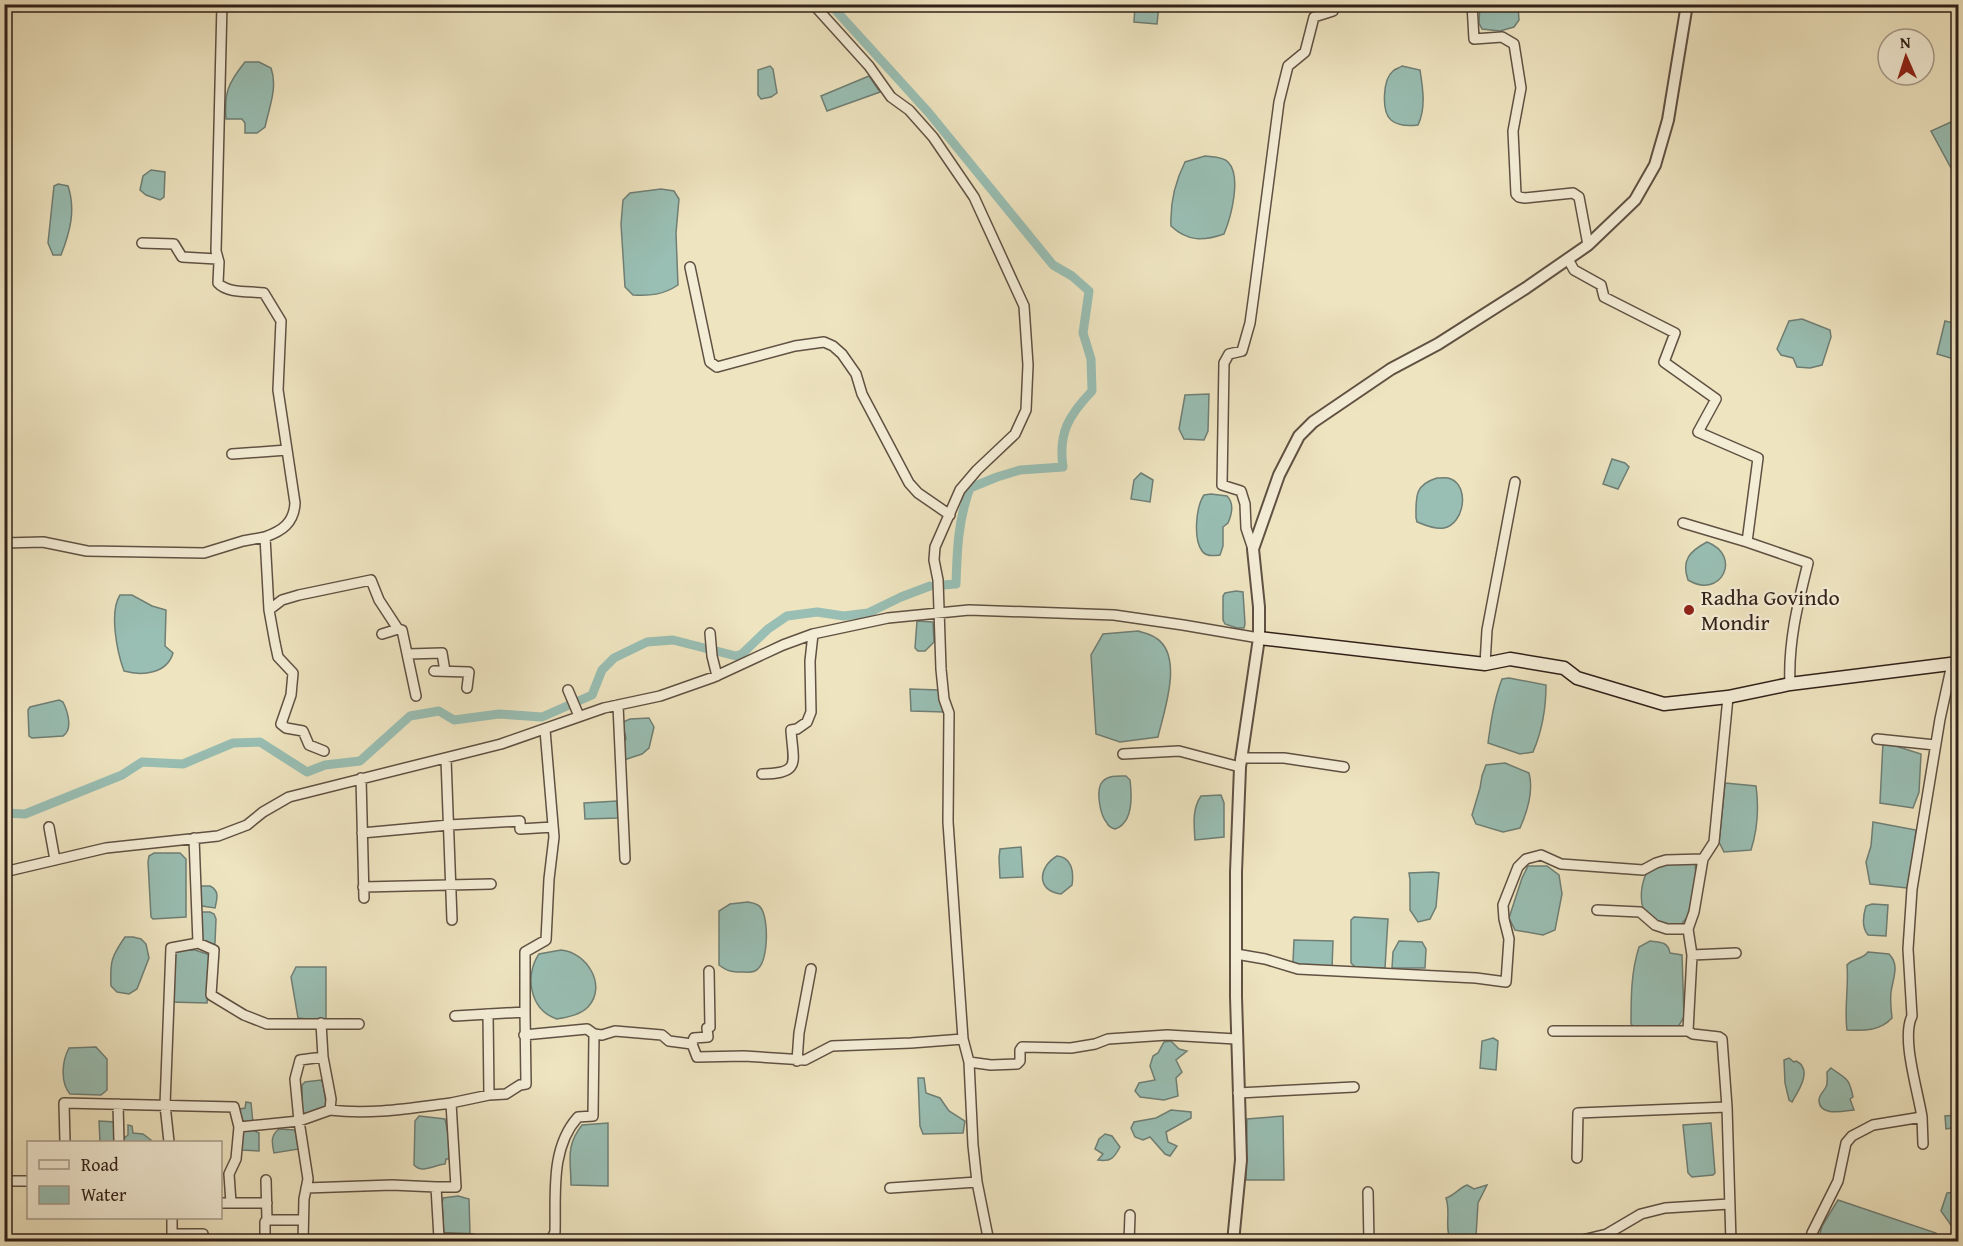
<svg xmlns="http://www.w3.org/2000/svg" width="1963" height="1246" viewBox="0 0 1963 1246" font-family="'Gentium Book Plus',serif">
  <rect width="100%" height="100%" fill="#eee4c0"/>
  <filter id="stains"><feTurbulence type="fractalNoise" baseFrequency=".00333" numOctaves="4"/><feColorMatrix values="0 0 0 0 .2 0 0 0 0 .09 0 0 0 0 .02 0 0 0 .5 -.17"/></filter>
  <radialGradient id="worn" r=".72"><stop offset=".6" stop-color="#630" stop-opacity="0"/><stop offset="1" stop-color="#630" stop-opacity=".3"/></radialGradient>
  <!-- water -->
  <path fill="#99beb3" stroke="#6f7f75" stroke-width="1.5" d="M1135,5H1159L1157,24L1134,22Z
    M1480,5H1518L1519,20L1514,27L1500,31L1482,29L1479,23Z
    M245,62H259L271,68C278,87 269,108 265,127L257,133H245V123L242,119H226C224,93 228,83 245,62Z
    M770,66L773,69L777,93L771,97L761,99L758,95V70Z
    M1402,66L1420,70C1423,89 1426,108 1418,125C1410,126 1398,126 1391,120C1381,111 1383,79 1393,71C1395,69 1399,68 1402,66Z
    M869,76L880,92L827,111L821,96Z
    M1951,122H1958V167L1951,168L1931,131Z
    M1205,156C1212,157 1222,156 1228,162C1242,176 1231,217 1224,234C1204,241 1188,242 1171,226C1170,204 1175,182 1185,162Z
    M151,170L165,172L164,197L160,200L146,195L140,190L143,176Z
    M58,184L68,186C76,210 70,232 61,255H53L48,243L54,186Z
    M661,189L674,191L679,199L676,233L678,285C663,295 650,296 633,295L625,287L621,224L623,200L630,193Z
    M1802,319L1830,330L1831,337L1822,365L1810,368L1797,367L1793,358L1781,355L1777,349L1789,321Z
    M1945,321L1958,324L1954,359L1937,354Z
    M1209,394L1208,431L1204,440L1184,439L1179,429L1185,395Z
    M1612,459L1625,463L1629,467L1618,489L1603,484Z
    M1141,473L1153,480L1150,502L1131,499L1134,480Z
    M1437,478C1441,478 1447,477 1451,479C1470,487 1464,524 1444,528C1435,530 1425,525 1417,522L1416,518C1416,497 1414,485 1437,478Z
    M1211,494L1227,496C1234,503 1232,514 1228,523L1223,527V546L1220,555C1214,556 1206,557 1202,551C1193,538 1196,507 1204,495Z
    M1707,542C1743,556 1721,600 1688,580C1681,560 1690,551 1707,542Z
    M1236,591L1243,592L1245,624L1244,628H1237L1225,624L1223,620V596L1225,593Z
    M120,595H132L152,606L166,610L165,646L173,653C167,674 142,676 124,671C117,652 109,612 120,595Z
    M917,621L933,622L934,642L925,651H918L915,648Z
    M1138,631C1144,633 1151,634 1156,638C1184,656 1164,711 1158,737L1120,742L1096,734L1091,655L1103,634Z
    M1509,678L1546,685C1546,708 1542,731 1533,752L1520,754L1488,743C1491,721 1494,700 1502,679Z
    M910,689L939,690L944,712L911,711Z
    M59,700L63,702C68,712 73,730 63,736L32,738L29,736L28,710L30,707Z
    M649,718L654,727L649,748L642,754L624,760L623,742L626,739L625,733L622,732L623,722L630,719Z
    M1883,742L1921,754L1919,792L1913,808L1880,803Z
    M1505,763L1529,773C1534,791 1527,812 1520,828L1503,832L1476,824L1472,815L1480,788L1482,776L1486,765Z
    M1126,776L1130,780C1132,796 1133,823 1115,829C1112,828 1108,826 1107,823C1100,815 1095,789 1103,781C1109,775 1118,776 1126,776Z
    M1725,783L1756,786C1759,808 1758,828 1751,850L1724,852L1719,842Z
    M1221,795L1224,803V837L1195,840C1194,825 1192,809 1201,796Z
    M617,801L618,818L585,819L584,803Z
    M1873,822L1916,830L1911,883L1907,888L1870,884L1866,862L1871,846Z
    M1021,847L1023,877L1000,878L999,858L1000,849Z
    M154,853H180L186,859V917L153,919L151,917L148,862L149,856Z
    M1057,856C1072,857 1074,872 1072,885L1061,894C1036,891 1038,867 1057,856Z
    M1695,861L1696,878L1689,915L1679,927C1651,927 1638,915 1642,887C1644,879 1645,872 1653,867C1663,861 1683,863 1695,861Z
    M1528,866H1547L1559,875L1562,894L1555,930L1543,935L1515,930L1509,918L1522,878Z
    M1433,872L1439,873L1436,907L1430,919L1418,922L1410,910V880L1409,873Z
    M201,886H210C220,891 217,899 215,908L202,906L199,901Z
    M748,902C753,903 758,903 761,908C769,919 769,964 755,971C751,973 745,972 741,972C731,972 727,971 719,965V911L730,904Z
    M1872,904L1888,905L1886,936L1868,935C1861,927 1863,916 1866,906Z
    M202,912H210L214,914L216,919L215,943L211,946L206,945L202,939L200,913Z
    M1354,917L1388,919L1385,968H1356L1351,963V920Z
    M133,937L141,939L146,944L149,958L137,989L129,994L117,992L111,986C110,962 111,957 125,937Z
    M1294,940L1333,941L1332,969L1299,966L1293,962Z
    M1399,941L1422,942L1426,949L1425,968H1392L1393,952Z
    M1650,941C1661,942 1668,942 1670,953L1682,955L1684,1017L1678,1027H1634L1631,1024C1631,998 1631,972 1639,947Z
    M182,950H195L210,955L207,1003L170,1002L173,953Z
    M561,950C586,952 608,985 588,1007C580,1015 568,1017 557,1019C530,1010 524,976 539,954Z
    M1868,952L1889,954C1900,965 1893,978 1891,992C1890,1001 1891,1009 1892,1018C1880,1031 1864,1031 1847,1030C1844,1008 1849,987 1847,965C1853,958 1862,960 1868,952Z
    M296,967H326V1021L298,1018L291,977Z
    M1493,1038L1498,1041L1496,1070L1480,1068L1482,1041Z
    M1171,1041L1179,1049L1187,1051L1176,1060L1182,1072L1176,1078L1178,1096L1164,1100L1140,1097L1135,1091L1139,1083L1155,1080L1150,1066L1153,1056L1158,1053L1164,1042Z
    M96,1047L107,1059V1090L101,1095L70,1094C60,1082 62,1061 69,1048Z
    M1789,1058L1794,1062L1796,1061C1813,1069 1799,1090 1792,1102L1789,1100L1785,1083L1784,1060Z
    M1831,1068C1846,1079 1849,1077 1853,1097L1850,1099L1854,1110C1844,1111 1819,1117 1819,1100C1819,1095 1824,1091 1826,1087C1828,1083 1827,1077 1827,1072Z
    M918,1078H924L926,1093L940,1098L949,1111L965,1121L963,1133L923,1134L920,1126Z
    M321,1080L323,1084L327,1108L307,1115L302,1114V1085L305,1082Z
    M246,1102L251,1103L253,1123L243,1124L239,1112L240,1109L245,1108Z
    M1171,1110L1191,1112V1118L1166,1132L1168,1142L1177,1146L1170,1156L1165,1154L1150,1137L1143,1140L1135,1137L1131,1128L1134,1122L1156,1118Z
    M1957,1115L1958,1127L1946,1129L1945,1116Z
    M419,1116L445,1119L453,1159H446L445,1164C434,1165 422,1174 414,1165L415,1121Z
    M1283,1116L1284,1180H1246L1247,1119Z
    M99,1121L116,1122V1142H100Z
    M608,1123V1186L571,1185C571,1160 565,1147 582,1125Z
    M1711,1123L1715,1173L1713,1175L1692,1177L1688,1173L1683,1125Z
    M128,1125L132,1126L133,1133L143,1134L151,1140V1142H123V1139L128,1135Z
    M251,1129L259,1133V1151L241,1150V1131Z
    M279,1129L295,1130L299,1149L274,1153C272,1143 270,1136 279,1129Z
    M1105,1134L1112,1136L1120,1147C1114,1158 1111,1162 1098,1160L1103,1154L1095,1149L1099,1139Z
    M1467,1185L1474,1189L1487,1185L1478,1203L1476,1236L1469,1241H1451C1444,1228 1451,1212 1446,1198C1455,1195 1459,1188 1467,1185Z
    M1958,1192V1226L1953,1228L1941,1211L1947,1193Z
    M458,1196L469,1199L470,1234L444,1236L442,1203L443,1198Z
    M1838,1200L1936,1233L1940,1241H1818L1822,1226Z"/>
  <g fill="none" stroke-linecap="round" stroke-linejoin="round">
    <!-- canal -->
    <path stroke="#99beb3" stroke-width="9" d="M830,4L929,113L1053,265L1072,276L1089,291L1083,333L1091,359L1092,391C1069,415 1058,433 1063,467L1020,470L997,477L970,488C958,520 957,551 956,584L943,585
      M4,813L25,814L122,775L142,762L183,764L233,743L260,742L307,772L325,765L360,761L410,716L439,711L454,720L499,714L542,717L592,695L602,670L614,658L647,642L673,640L736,656L742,654L768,629L787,616L817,612L844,616L868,613L901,597L930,586"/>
    <!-- minor casing -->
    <g stroke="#605143" stroke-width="12">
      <path id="minor" d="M222,4L216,251L219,262L218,283C228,294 250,291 264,293L281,321L278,390L295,503C294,523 282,531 265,537L269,610L275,643L278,657L293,673L291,695L281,724L286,728L303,731L309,745L324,751
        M813,4L869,66L891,97L909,110L933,137L974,197L1024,306L1028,365L1026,410L1015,434L977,470L960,490L935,547L934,560L938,580L941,669L944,699L949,713L948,822L963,1039L969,1062L973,1145L977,1182L989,1242
        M1472,4L1474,39L1502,37L1514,44L1521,88L1513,131L1516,194L1519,197L1525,198L1573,193L1579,197L1588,245
        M142,243L174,244L182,257L217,259
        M1568,259L1574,270L1601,285L1604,297L1675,333L1664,362L1716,399L1698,432L1758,458L1747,542L1683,523
        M690,267L710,362L717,367L795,346L824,342L833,346L842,354L856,374L862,394L909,483L918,493L950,515
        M232,454L287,450
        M1747,542L1808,563C1798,603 1788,642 1790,684
        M4,543L43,542L87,551L204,553L243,541L265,537
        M1253,549L1246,528L1245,504L1241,491L1222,485L1224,363L1229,354L1242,351L1250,323L1254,294L1279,102L1288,66L1305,52L1314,17L1333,11L1335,4
        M269,610L282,600L299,595L371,580L379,600L398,629L382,634
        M398,629L402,630L416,696
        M710,633L712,656L717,676
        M408,654L442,653L445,671
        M1485,664L1487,630L1515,482
        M434,671L469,672L467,688
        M568,690L579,716
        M1728,697L1714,842L1703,859L1694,912L1688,929L1692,955L1688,1031L1693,1034L1719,1037L1722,1039L1727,1107L1731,1242
        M618,705L625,859
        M1877,739L1935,745
        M1123,754L1179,751L1240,767
        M1241,758H1284L1344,767
        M446,759L452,920
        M762,774C802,773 793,763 791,730L797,729L807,722L811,712L810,661L813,634
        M361,778L364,898
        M49,827L55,860
        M362,833L449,825L520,821V829L553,827
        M4,872L106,848L218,836L247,825L263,812L289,797L501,744L604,708L660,696L714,677L783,645L813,634L888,618L969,610L1114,615L1183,625L1259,638
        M363,887L491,884
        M1597,910L1640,912L1655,925L1667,929H1688
        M198,943L214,950L211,995L244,1015L267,1024H359
        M1236,954L1265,959L1298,969L1476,978L1506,982L1509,939L1504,919L1503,905L1518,867L1526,859L1541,855L1561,864L1643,870L1656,863L1666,860L1703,859
        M1692,955L1736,953
        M488,1014L489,1095
        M455,1016L525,1012V952L546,940L549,879L554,837L545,730
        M1553,1031H1688
        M524,1035L587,1029L594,1034L602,1035L615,1031L662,1035L669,1041L692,1044L697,1057L744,1056L805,1060L832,1046L911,1043L963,1039
        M692,1044L694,1038L708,1037L707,1028L710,1027L709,971
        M797,1061L799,1033L811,969
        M969,1062L991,1065L1017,1064L1020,1061V1050L1022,1047L1071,1048L1095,1044L1108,1039L1167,1035L1236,1039
        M1238,1093L1354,1087
        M451,1103L489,1095L506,1094L520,1085L526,1084L525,1012
        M118,1104L119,1142
        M330,1110C371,1115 411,1108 451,1103L456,1187H436L439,1238
        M1922,1117L1923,1144
        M65,1142L64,1103L234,1107L239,1127L299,1121L330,1110L331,1099L323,1057L321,1023
        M169,1142L165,1105L171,948L198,943L194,838
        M1577,1158L1578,1113L1727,1107
        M266,1180L267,1220H303
        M4,1181H28
        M306,1188L392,1185L436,1187
        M890,1188L977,1182
        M1368,1192L1369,1242
        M220,1203H267
        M231,1203L229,1174L236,1159L239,1127
        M172,1218V1242
        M172,1234H203L204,1242
        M436,1240L439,1238L472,1239L475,1242
        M265,1242V1222L267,1220
        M303,1242L304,1199L308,1179L299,1121L295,1079L300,1060L323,1057
        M550,1242L555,1232C556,1194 550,1148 578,1117L593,1116L594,1034
        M1129,1242L1130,1215
        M1574,1242L1607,1234L1641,1214L1665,1208L1729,1204
        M1810,1242L1812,1233L1838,1181L1846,1143L1852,1136L1873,1125L1922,1117C1918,1091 1901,1038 1912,1016L1908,949L1912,889L1940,719L1952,664"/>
    </g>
    <!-- tertiary casing -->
    <g stroke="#605143" stroke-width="14">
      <path id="tertiary" d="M1233,1242L1241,1160L1236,997V872L1240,767L1259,638V607L1253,549L1279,475L1299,436L1313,422L1391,369L1438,344L1526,288L1588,245L1635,200L1655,165L1668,120L1687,4"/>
    </g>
    <!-- secondary casing -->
    <g stroke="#312019" stroke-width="15">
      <path id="secondary" d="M1259,638L1485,664L1510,659L1564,668L1577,678L1664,704L1728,697L1790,684L1958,663"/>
    </g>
    <!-- minor -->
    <use href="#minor" stroke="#f4edd6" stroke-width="9"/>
    <!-- tertiary -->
    <use href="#tertiary" stroke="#f4edd6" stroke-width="10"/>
    <!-- secondary -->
    <use href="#secondary" stroke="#f4edd6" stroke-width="12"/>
  </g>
  <!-- markers -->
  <circle fill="#8f2418" stroke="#f4edd6" stroke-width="2" cx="1689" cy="610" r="6"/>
  <g text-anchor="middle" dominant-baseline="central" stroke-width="4.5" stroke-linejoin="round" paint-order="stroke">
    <!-- poi labels -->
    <g font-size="22" fill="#312019" stroke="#f4edd6" text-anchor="start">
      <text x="1701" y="597">Radha Govindo<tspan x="1701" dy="25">Mondir</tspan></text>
    </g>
  </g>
  <!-- margin -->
  <rect width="1963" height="1246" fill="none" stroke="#eee4c0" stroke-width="24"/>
  <rect x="6" y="6" width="1951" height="1234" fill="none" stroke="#312019" stroke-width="3"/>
  <rect x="12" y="12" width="1939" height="1222" fill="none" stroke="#312019" stroke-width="1.5"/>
  <!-- legend -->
  <rect x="27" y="1141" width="195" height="78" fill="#f4edd6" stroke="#a69b8a" stroke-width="1.5"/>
  <rect x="39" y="1160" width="30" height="9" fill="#f4edd6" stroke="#a69b8a" stroke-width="1.5"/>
  <text x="81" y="1171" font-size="18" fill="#312019">Road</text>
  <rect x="39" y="1186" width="30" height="18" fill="#99beb3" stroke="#a69b8a" stroke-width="1.5"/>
  <text x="81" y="1201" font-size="18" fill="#312019">Water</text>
  <!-- north arrow -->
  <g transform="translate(1906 57) rotate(357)"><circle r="28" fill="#f4edd6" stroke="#a69b8a" stroke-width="1.5"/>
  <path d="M0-4.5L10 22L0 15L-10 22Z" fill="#8f2418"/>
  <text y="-9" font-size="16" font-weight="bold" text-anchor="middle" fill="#312019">N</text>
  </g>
  <rect width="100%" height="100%" filter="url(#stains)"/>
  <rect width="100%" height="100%" fill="url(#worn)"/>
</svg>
